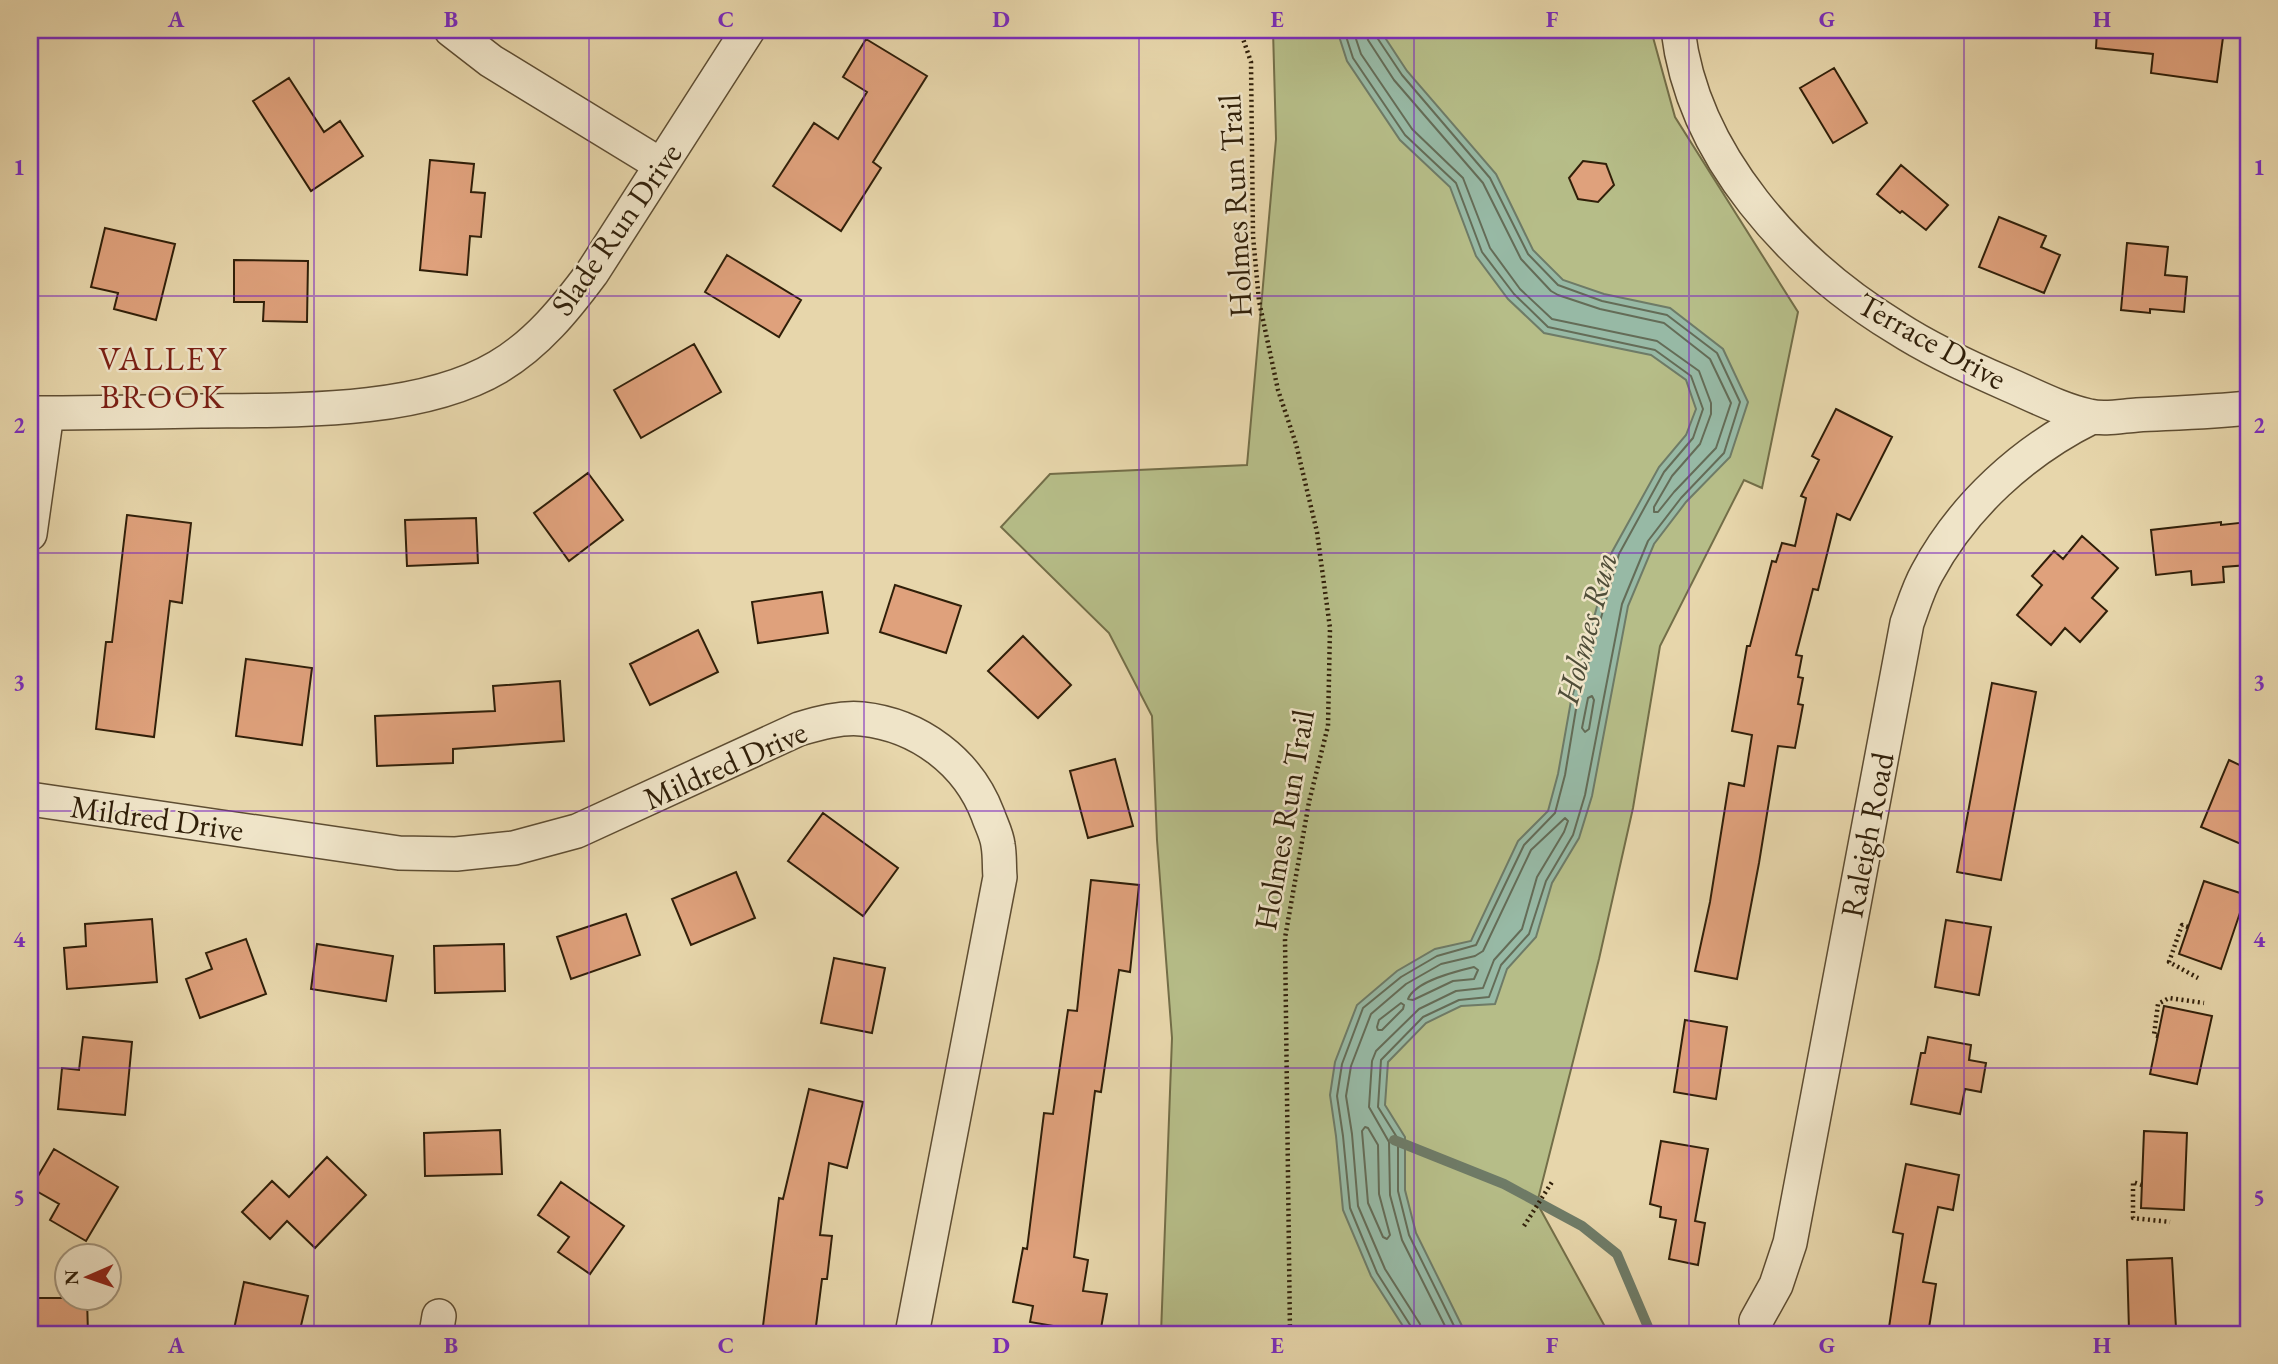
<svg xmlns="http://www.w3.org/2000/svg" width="2278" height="1364" viewBox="0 0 2278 1364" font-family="'EB Garamond',serif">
  <rect width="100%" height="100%" fill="#e7d6ab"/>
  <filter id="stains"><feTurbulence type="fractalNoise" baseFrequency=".00286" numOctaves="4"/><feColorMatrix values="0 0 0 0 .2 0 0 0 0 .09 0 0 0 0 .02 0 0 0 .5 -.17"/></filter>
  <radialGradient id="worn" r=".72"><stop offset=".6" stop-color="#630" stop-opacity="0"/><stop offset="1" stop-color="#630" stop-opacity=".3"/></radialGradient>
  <!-- green -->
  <path fill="#b6bd88" stroke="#736e48" stroke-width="2" d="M1273,30H1651L1675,117L1798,312L1762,488L1744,480L1660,646L1633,808L1599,959L1537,1203L1609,1334H1161L1172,1038L1157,840L1152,716L1109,633L1001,527L1050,474L1247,465L1276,139Z"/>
  <!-- water -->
  <path fill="#97b9a5" stroke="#6e7b67" stroke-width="2" d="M1337,30H1380L1407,71L1496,174L1533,250L1563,280L1604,294L1670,308L1723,349L1748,402L1730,457L1686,502L1654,544L1628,606L1592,796L1579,838L1552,883L1536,937L1507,969L1495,1004L1461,1006L1426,1023L1388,1062L1385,1105L1405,1137V1190L1416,1233L1466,1334H1408L1371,1276L1343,1210L1336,1136L1330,1095L1335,1062L1357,1005L1397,971L1435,949L1471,941L1518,841L1548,811L1558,774L1571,701L1612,552L1659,467L1686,435L1696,409L1686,380L1651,355L1544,333L1508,299L1476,256L1450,187L1400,140L1347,61Z"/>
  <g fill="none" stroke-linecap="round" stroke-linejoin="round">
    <!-- shore -->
    <path stroke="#646c57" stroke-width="2" d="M1344,30L1353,58L1405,135L1456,183L1482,252L1514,294L1548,327L1655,350L1691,376L1703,409L1693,438L1664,472L1619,554L1577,703L1565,775L1555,813L1524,845L1476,945L1437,956L1401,977L1363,1008L1342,1064L1337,1096L1343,1136L1350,1208L1377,1273L1412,1328L1413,1334
      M1353,30L1361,54L1412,129L1463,178L1490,248L1520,289L1552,319L1657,341L1699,371L1711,403V414L1700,444L1672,476L1654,507V512H1658L1674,492L1716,448L1731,403L1710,359L1664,323L1600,309L1558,295L1551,291L1521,259L1483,183L1394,80L1368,40L1366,30
      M1375,30L1376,36L1402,75L1490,178L1528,254L1558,285L1602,301L1667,315L1717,353L1740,402L1724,453L1681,498L1648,541L1622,604L1585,795L1573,835L1546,881L1529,934L1501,965L1489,997L1459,1000L1423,1017L1381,1060L1378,1107L1398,1139V1191L1409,1235L1458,1334
      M1592,696L1594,700L1589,729L1585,732L1582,728L1588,698Z
      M1474,967L1478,970L1474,979L1453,981L1413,1000L1408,999C1415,981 1457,971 1474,967Z
      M1401,1003L1404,1005L1403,1009L1382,1030H1378L1377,1027L1379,1020Z
      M1365,1127L1368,1128L1378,1145L1379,1194L1390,1235L1387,1239L1383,1237L1368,1203L1362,1131Z
      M1422,1334L1420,1324L1385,1269L1358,1206L1352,1134L1346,1096L1351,1066L1371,1014L1406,984L1441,964L1475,956L1483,951L1531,850L1565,818L1568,821L1564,832L1537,877L1522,929L1494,960L1483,988L1456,991L1419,1009L1376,1051L1372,1061L1369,1107L1389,1142L1390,1195L1402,1240L1449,1334"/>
    <!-- stream -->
    <path stroke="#6e7b67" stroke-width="10" d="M1394,1140L1504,1184L1582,1226L1617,1254L1651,1334"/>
  </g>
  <!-- building -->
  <path fill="#dfa17c" stroke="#301f09" stroke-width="2" d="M2097,30H2224L2217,82L2151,73L2153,54L2096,48Z
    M866,39L927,76L873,162L881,168L841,231L773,186L814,123L838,139L867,92L843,77Z
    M1834,68L1867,123L1833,143L1800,88Z
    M289,78L324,132L340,121L363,156L311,191L253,101Z
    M430,160L474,164L471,192L485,193L481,237L470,236L467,275L420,270Z
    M1583,161L1606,164L1614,185L1598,202L1578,199L1569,178Z
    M1901,165L1948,205L1926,230L1902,211L1900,213L1877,194Z
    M1999,217L2046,236L2041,247L2060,255L2044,293L1979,267Z
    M105,228L175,244L156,320L114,309L118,293L91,287Z
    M2127,243L2168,247L2165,275L2187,277L2184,312L2150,309V313L2121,310Z
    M727,255L801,300L779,337L705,292Z
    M234,260L308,261L307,322L263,321L264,302H234Z
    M694,344L721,392L641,438L614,390Z
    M1836,409L1892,437L1850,520L1837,514L1818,590L1813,589L1796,655L1802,656L1798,677L1803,678L1798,704L1803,705L1795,748L1778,746L1759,863L1737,979L1695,971L1710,902L1729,783L1744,786L1752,735L1732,731L1747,646H1750L1772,561L1776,562L1782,543L1795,546L1806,498L1801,496L1819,460L1812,456Z
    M588,473L623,520L569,561L534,513Z
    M127,515L191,523L182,603L170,601L154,737L96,729L106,642H112Z
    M476,518L478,563L407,566L405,520Z
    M2221,522V525L2248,522V565L2223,567L2224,582L2192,585L2191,571L2156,575L2151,530Z
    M2082,536L2118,568L2092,598L2107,611L2080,642L2065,628L2051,645L2017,615L2042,585L2032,576L2054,551L2063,559Z
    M895,585L961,606L946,653L880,632Z
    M822,592L828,633L758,643L752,602Z
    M698,630L718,672L650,705L630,664Z
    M1023,636L1071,685L1038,718L988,671Z
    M246,659L312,668L302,745L236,736Z
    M560,681L564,741L453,749V763L377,766L375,716L495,711L493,686Z
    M1992,683L2036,692L2001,880L1957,872Z
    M1115,759L1133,826L1088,838L1070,771Z
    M2229,760L2248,769V847L2201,827Z
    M823,813L898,868L863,916L788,861Z
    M736,872L755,918L691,945L672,899Z
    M1091,880L1139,885L1130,972L1119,970L1101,1092L1095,1091L1074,1257L1088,1260L1083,1291L1107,1294L1100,1334L1030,1322L1033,1306L1013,1302L1023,1248L1027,1249L1044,1113L1053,1114L1068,1010L1077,1011Z
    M2204,881L2246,895L2221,969L2179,954Z
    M626,914L640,955L571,979L557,937Z
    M152,919L157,982L67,989L64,948L86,946L85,924Z
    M1946,920L1991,927L1979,995L1935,987Z
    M246,939L266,994L200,1018L186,979L212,969L206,953Z
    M317,944L393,956L386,1001L311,989Z
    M504,944L505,991L435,993L434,946Z
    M834,958L885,968L872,1033L821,1023Z
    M2164,1006L2212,1016L2197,1084L2150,1074Z
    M1685,1020L1727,1027L1716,1099L1674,1092Z
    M83,1037L132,1042L125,1115L58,1109L62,1068L79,1070Z
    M1928,1037L1971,1045L1969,1060L1986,1063L1981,1092L1965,1089L1960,1114L1911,1104L1921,1053H1925Z
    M809,1089L863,1102L847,1168L829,1163L820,1235L832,1236L827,1279H822L815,1334H762L779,1198L783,1199Z
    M500,1130L502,1174L425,1176L424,1133Z
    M2144,1131L2187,1133L2184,1210L2141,1208Z
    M1661,1141L1708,1149L1695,1221L1705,1223L1698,1265L1669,1259L1676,1220L1660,1217L1661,1207L1650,1204Z
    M54,1149L118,1187L86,1241L50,1220L59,1204L31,1188Z
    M327,1157L366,1195L315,1248L287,1221L270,1239L242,1212L272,1181L289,1197Z
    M1906,1164L1959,1175L1953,1210L1938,1207L1923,1282L1936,1284L1928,1334H1888L1903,1234L1893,1232Z
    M561,1182L624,1226L590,1274L558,1252L569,1237L538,1215Z
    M2172,1258L2176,1328L2129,1330L2127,1260Z
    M244,1282L308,1296L299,1334H233Z
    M38,1298H87L88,1334H30V1305L38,1304Z"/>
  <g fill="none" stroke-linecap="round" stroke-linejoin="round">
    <!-- minor casing -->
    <g stroke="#5e4d32" stroke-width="36">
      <path id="minor" d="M451,30L491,61L661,165
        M1678,30C1693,156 1792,264 1897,328C1931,350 1968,367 2005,383C2033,395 2061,410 2089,416C2104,420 2122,416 2137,415C2174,413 2211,412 2248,408
        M30,413C87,413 144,412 201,411C291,410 419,414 498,367C537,344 566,308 592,273L748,30
        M30,534L47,413
        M30,799L399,853L456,854L514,848L577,831L799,729C819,723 841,717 862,719C919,725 968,762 988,815C991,824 997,835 998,845C1000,856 999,867 1000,877L912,1334
        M1756,1321L1776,1285L1790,1243L1907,623C1913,607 1918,589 1927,573C1963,506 2023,451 2092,417
        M436,1334L439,1316"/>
    </g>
    <!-- path -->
    <path stroke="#301f09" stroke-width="4.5" stroke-dasharray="2 3.5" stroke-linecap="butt" d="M1240,30L1251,62L1253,236L1259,301L1278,390L1296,444L1317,532L1330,628L1328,726L1309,802L1285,938L1290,1334
      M2188,927L2182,925L2169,962L2198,978
      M2158,1036L2154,1035L2158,1004L2169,998L2204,1003
      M2142,1185L2133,1182V1218L2170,1222
      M1524,1226L1552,1182"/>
    <!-- minor -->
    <use href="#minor" stroke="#efe4c8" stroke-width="33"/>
  </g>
  <!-- grid -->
  <path fill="none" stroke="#7b2cbf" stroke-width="2" stroke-opacity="0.55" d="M314,30V1334M589,30V1334M864,30V1334M1139,30V1334M1414,30V1334M1689,30V1334M1964,30V1334M30,296H2248M30,553H2248M30,811H2248M30,1068H2248"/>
  <g text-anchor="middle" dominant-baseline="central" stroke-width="5" stroke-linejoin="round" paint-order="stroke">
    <!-- street labels -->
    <g font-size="32" fill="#301f09" stroke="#efe4c8">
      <text transform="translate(1235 206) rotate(-93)">Holmes Run Trail</text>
      <text transform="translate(616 229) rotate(-55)">Slade Run Drive</text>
      <text transform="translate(1932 341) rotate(29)">Terrace Drive</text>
      <text transform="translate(725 765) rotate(-24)">Mildred Drive</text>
      <text transform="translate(157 818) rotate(8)">Mildred Drive</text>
      <text transform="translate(1284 820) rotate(-80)">Holmes Run Trail</text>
      <text transform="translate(1867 835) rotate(-79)">Raleigh Road</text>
    </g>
    <!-- neighbourhood labels -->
    <g font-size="33" letter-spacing="2" fill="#7a1f14" stroke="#efe4c8">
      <text x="163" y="358">VALLEY<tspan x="163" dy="38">BROOK</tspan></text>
    </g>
    <!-- water labels -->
    <g font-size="33" font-style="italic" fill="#4f4d38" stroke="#efe4c8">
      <text transform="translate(1586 628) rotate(-75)">Holmes Run</text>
    </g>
  </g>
  <!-- margin -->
  <rect width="2278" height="1364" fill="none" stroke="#e7d6ab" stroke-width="77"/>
  <!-- north arrow -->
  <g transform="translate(88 1277) rotate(268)"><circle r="33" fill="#efe4c8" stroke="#a3957c" stroke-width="2"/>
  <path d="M0-5L12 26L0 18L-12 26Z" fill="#8f2418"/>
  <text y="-10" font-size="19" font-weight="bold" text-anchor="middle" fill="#301f09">N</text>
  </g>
  <rect x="38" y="38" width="2202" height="1288" fill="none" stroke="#7b2cbf" stroke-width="2.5"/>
  <g font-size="23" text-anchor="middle" font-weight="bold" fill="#7b2cbf">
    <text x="176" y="27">A</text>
    <text x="451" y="27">B</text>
    <text x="726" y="27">C</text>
    <text x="1001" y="27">D</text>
    <text x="1277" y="27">E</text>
    <text x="1552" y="27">F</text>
    <text x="1827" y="27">G</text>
    <text x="2102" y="27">H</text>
    <text x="19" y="175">1</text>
    <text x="2259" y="175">1</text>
    <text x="19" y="433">2</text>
    <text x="2259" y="433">2</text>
    <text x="19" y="690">3</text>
    <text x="2259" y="690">3</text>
    <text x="19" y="947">4</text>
    <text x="2259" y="947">4</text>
    <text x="19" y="1205">5</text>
    <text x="2259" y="1205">5</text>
    <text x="176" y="1353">A</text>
    <text x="451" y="1353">B</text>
    <text x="726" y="1353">C</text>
    <text x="1001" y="1353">D</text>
    <text x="1277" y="1353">E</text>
    <text x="1552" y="1353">F</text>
    <text x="1827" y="1353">G</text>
    <text x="2102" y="1353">H</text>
  </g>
  <rect width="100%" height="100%" filter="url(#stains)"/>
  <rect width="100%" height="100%" fill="url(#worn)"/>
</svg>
